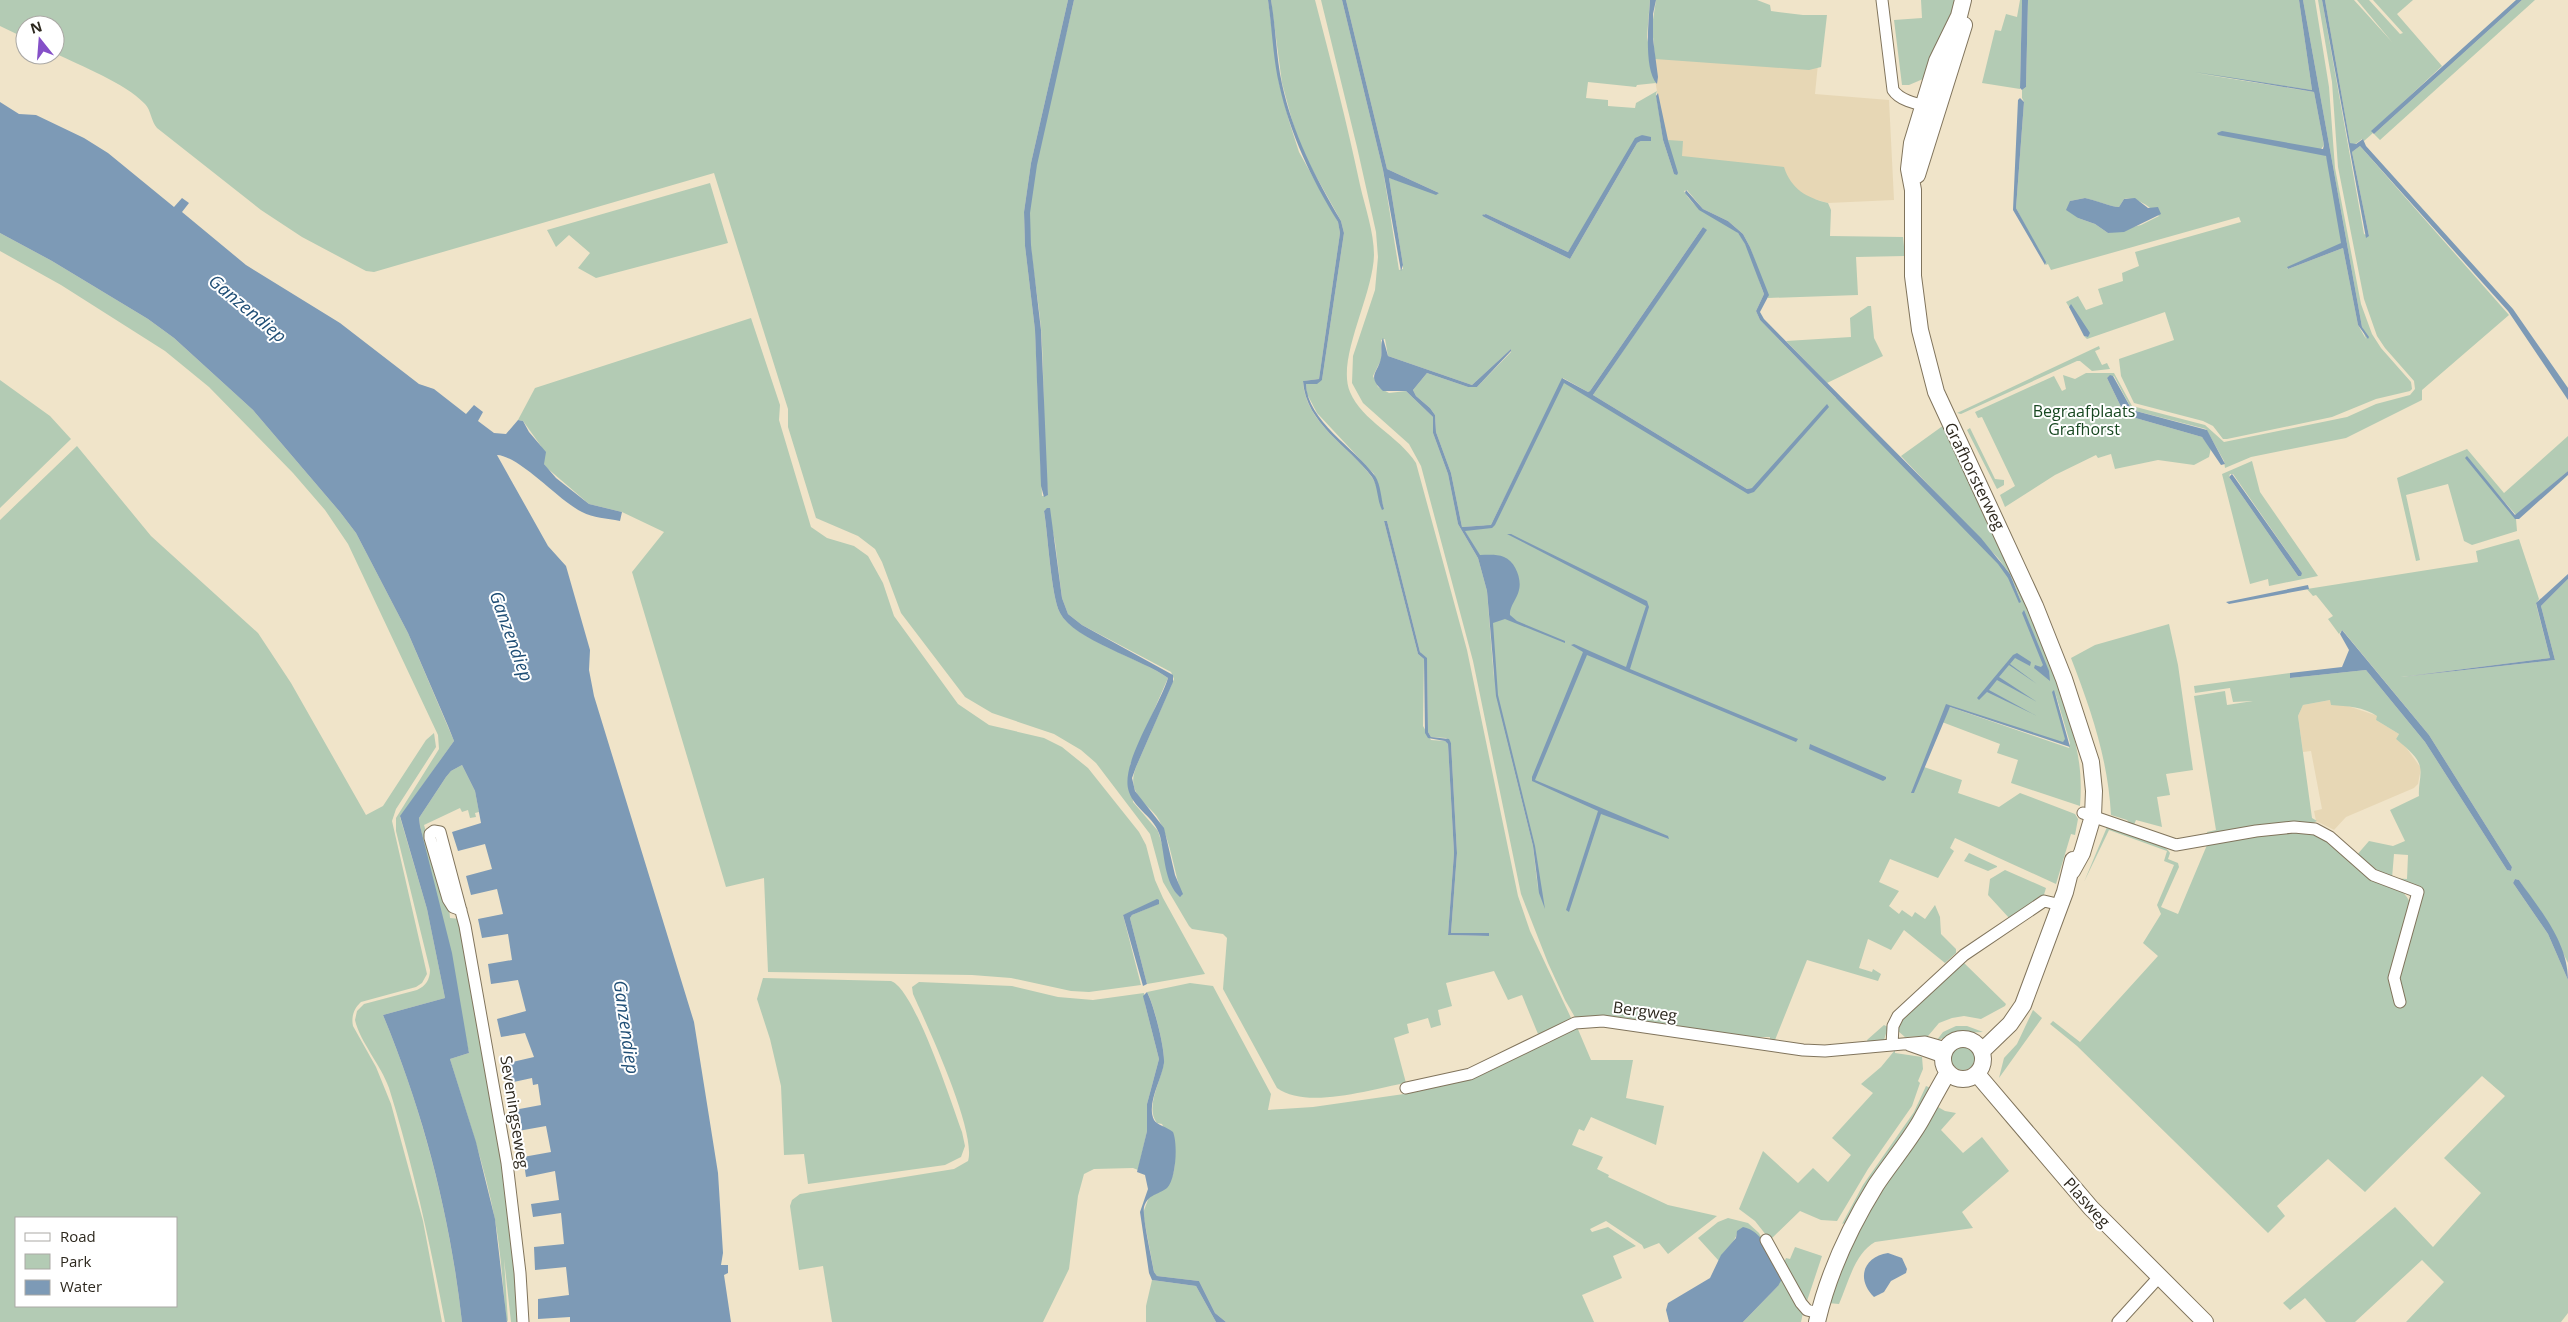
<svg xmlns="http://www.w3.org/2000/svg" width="2568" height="1322" viewBox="0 0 2568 1322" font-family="'Open Sans',sans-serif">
  <rect width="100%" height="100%" fill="#f0e4c9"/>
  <!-- built -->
  <path fill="#e7d7b5" d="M1651,56L1818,64L1815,94L1889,100L1894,200L1828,203L1671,159L1662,121Z
    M2330,700L2378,716L2376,720L2399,734L2396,739L2405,746L2421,768L2418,784L2414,788L2346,817L2334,830L2316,821L2314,811L2322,809L2311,751L2303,752L2298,716L2303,705Z"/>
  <!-- green -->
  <path fill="#b3cbb4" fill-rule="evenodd" d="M0,0H1068L1031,163L1024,212L1025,246L1035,330L1042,496L1048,495C1042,440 1045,384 1041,328C1037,284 1026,241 1031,196C1039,133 1060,63 1074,0H1268L1279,83L1289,121L1299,152L1338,222L1340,233L1319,379L1303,381C1305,423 1348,445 1371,476C1378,485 1380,499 1384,509L1374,474L1317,413L1307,394L1306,384L1322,380L1344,233L1341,221L1302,151L1292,120L1282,83L1271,0H1315C1331,61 1347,123 1360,185C1365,207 1374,232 1374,255C1373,296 1336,359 1350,392C1362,421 1399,436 1416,463L1467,650L1518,896L1530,931L1572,1020L1538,1034L1522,995L1508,1000L1494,971L1446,983L1452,1006L1438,1010L1441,1025L1431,1028L1428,1018L1407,1024L1409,1033L1394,1038L1406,1083C1371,1089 1307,1110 1277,1088L1223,989L1227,938L1223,934L1192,929L1189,926L1163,882L1150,834L1096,763L1081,750L1054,734L992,713L965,697L901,613L882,562L875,549L858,536L816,518L788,427V409L714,173L374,272L366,271L302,237L261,210L157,128C151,121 151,110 145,104C124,82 82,67 55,53V25H25V38L0,26ZM1048,508L1055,542L1062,598L1068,614L1082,625L1171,672L1174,679L1136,767C1133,776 1132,781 1135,790C1140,803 1153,809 1159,820C1171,842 1174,872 1182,895L1180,896L1177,894L1158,831L1133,802L1130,765L1168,678C1142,659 1074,639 1060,613C1051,596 1048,535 1044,511ZM1384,521H1387L1420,652L1427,662L1428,732L1431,737L1446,738L1451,743L1457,853L1451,933H1489V936L1448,935L1454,853L1448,744L1445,741L1431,740L1423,726L1424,659L1418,654Z
    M1321,0H1342L1383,170L1399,270L1403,269V265L1389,178L1439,193L1387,169L1346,0H1650L1647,37L1656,83L1637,85L1636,87L1588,82L1586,98L1608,100V106L1635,108L1636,103L1657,91L1656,94L1663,140L1674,174L1668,140L1683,141L1682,156L1784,167C1791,189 1807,198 1828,203L1831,210L1830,236L1903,237L1905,256L1856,257L1858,295L1768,298L1750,247L1743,234L1728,221L1703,209L1687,190L1684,191C1700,218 1716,212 1735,230C1751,245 1756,274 1764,294L1756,311L1760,320L1836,398L1839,396L2004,566L2021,601L2010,574L1998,558L1901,456L1944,425C1984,511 2028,595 2057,684C2072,729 2084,758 2080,806L2011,783L2018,760L1997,753L2000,744L1942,722L1950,707L2069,748L2070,743L2055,692L2067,745L1948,705L1914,793L1924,767L1962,780L1958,793L1999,807L2020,793L2075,814L2078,819L2075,835L2071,834L2056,884L1955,838L1950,848L1954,851L1938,878L1890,859L1879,882L1899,891L1889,906L1899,914L1902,910L1912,917L1915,912L1925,919L1935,905L1940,917L1941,934L1956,949V953L1945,963L1904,930L1891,950L1868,939L1859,968L1872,972L1873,969L1881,974L1878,981L1807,960L1775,1040L1770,1039V1037H1750L1576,1019L1565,1000L1548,963L1521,894L1473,661L1421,466L1409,444L1363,403L1352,383L1353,356L1375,290L1378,257L1376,232L1357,147ZM1642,135L1651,141H1641L1637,143L1570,259L1484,217V214H1486L1568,252ZM1703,227L1706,230L1593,395L1747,489L1752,488V491H1746L1563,381L1494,524L1463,530L1491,581L1494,679L1487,591L1478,558L1458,524L1448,474L1433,433V417L1406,391L1389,393L1378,387L1373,376L1381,360V340L1385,339L1388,356L1472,385L1511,349V352L1477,387H1468L1427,373L1413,390L1416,396L1430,408L1435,415L1436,432L1451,473L1462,527L1491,525L1563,378L1588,392L1590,391ZM1496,696L1536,855L1538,889L1533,846Z
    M1656,0H1757L1770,5L1771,11L1803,15H1827L1821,67L1809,70L1655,59L1652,26Z
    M1921,0H1960L1923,79L1909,85H1902L1894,20L1922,18Z
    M2020,0H2022L2020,89L1982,83L1995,30L2001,31L2006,14L2017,17Z
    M2028,0H2299L2312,90L2195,73L2314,92L2324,145L2321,149L2327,158L2342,241L2340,245L2287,268L2288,269L2343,248L2358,325L2366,339L2362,327L2303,0H2315L2329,87L2335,168L2361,304L2372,334L2381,348L2411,382L2412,389L2410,391L2376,399L2332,417L2227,439H2223L2213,426L2203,421L2134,403L2121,376L2119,359L2174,340L2165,312L2087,339L2084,336L2088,337L2066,302L2078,296L2086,310L2103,304L2098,289L2123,281L2122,273L2139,266L2135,252L2241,222L2239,217L2051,270L2048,264L2046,265L2016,208L2024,102L2022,98V90L2026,87ZM2085,198C2094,200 2112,207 2119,207L2124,199C2137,196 2151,208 2159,216L2141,225L2108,233L2095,224L2078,218L2070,201Z
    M2318,0H2322L2364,234L2369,236L2352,152L2360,146L2509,315L2422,390V400L2346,438L2251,457L2225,468L2224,461L2206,429L2132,410L2114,376L2107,378L2125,415L2202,437L2211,448L2209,457L2194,465L2158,460L2115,469L2111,454L2098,458L2096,455L2055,475L2005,507L2000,495L2015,486L1982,417L1978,418L1975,412L2054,376L2062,391L2066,389L2063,375L2075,379L2086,373H2114L2132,406L2205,425L2224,442L2347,417L2376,404L2410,395L2415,389L2414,381L2385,348L2377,336L2364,299L2338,167L2332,82Z
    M2325,0H2354L2392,42L2357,0H2369L2400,34L2403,33L2373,0H2413L2397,14L2442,66L2372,131L2373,133L2364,141L2362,139L2354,145L2350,143Z
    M2522,0H2535L2380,140L2374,134Z
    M710,183L728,243L596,278L578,268L590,253L569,235L556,247L547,230Z
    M0,233L52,261L148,319L174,338L253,410L340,512L356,533L408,633L454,741L400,817L427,909L445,998L383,1015C424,1114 450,1216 462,1322H445C430,1243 413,1165 389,1088C381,1065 360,1042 355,1020L357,1011L364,1004L417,990C426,986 430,979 430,970L396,831V818L439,749L438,735L348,544L325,510L293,473L209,387L165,351L61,285L0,251Z
    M1868,306H1871L1874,338L1883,356L1827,383L1786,341L1851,337L1850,318Z
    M751,318L780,405L779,420L811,527L827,538L854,546L868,556L883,583L894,616L958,704L989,725L1044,738L1062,747L1088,768L1139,832L1146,845L1155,880L1163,898L1205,974L1147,984L1130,918L1132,915L1158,904L1123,915L1141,985L1089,992L1071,991L1011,978L972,975L768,972L764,878L726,887L632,572L664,532L622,512L589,504L547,468L544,464L541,446L523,421L518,420L535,388Z
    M2099,346L2100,349L2095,351L2102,365L2107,363L2110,369L2092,371L2080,361H2077L1961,414L1957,413Z
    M0,380L50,416L71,439L0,508Z
    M1970,428L1995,479L2004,480V485L1997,489L1967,430Z
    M2568,436V471L2516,515L2465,457L2516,519L2517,531L2472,545L2464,541L2448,484L2406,495L2420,560L2416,561L2397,478L2467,449L2504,493Z
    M77,446L151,536L258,633L291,683L366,815L383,806L426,740L434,733L436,747L396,809L392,821L427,974L422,983L416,987L361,1002C354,1008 351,1017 353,1026L376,1067L391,1104L423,1221L442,1322H0V520ZM176,1218V1306H16V1218Z
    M2252,461L2260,492L2318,576L2269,586L2268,579L2250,584L2222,474ZM2230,474H2233L2302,573L2298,576L2229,477Z
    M2519,539L2539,599L2536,604L2550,658L2401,677L2555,660L2541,606L2568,579V963L2549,925L2519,880L2515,879L2513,883L2548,934L2568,980V1313L2561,1322H2406L2444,1282L2422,1260L2355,1322H2326L2305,1298L2290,1310L2283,1303L2395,1207L2433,1247L2481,1193L2444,1158L2505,1096L2482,1076L2365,1192L2328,1159L2277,1206L2285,1216L2268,1233L2077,1046L2050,1024L2053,1021L2080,1042L2158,956L2143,943L2161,914L2157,905L2174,865L2164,861L2167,851L2109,830L2084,882L2107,827C2121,829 2164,841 2170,853L2168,859L2178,863L2179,867L2161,907L2178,914L2207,845C2231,839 2294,825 2316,835C2329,840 2339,852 2350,861L2351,860C2358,866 2365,874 2373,879C2391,889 2400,882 2411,904L2391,981L2392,994L2399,1008L2404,1004L2398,989L2399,971L2421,889L2380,876L2356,856L2369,841L2393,846L2405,841L2390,810L2419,796C2418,787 2422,774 2420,767C2418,756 2404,746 2396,739L2399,734L2376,720L2377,716C2364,707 2347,706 2331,705L2330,700L2303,705L2298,716L2312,818L2317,821L2309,825L2259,828L2207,836V832L2216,830L2194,696L2225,691L2227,705L2253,701L2233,702L2230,688L2195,693L2194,686L2290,673V678L2366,670L2425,742L2507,870L2511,871L2512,867L2429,735L2344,632L2342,630L2339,634L2328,619L2333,616L2316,595L2313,596L2307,589L2478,562L2476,551ZM2394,854L2408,855L2407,879L2392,878Z
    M2169,624L2178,665L2193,770L2166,774L2170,795L2157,797L2162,827L2136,820L2133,827L2127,820L2111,815C2108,759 2091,710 2071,658L2095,645Z
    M462,765L475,791L479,812L475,813L476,817L470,818L468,810L462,812L460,808L424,825L449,907L450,918L460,919L507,1181L521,1322H511L504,1259L508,1322L506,1319C503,1286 501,1253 495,1220C485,1166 466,1112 450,1059L469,1053L420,826L419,818L446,777L451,771Z
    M1969,853L1997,866V867L1988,871L1964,861Z
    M2005,870L2046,888L2043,898L2010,919L1988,895L1990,879Z
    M1962,961L2006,1004L2005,1006L1981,1019L1964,1016L1952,1018L1939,1023L1928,1036L1905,1037L1898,1031L1900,1020Z
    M763,978L891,981C915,989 952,1105 962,1132L965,1146L961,1157L945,1165L808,1184L804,1154L784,1155L781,1086L770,1039L757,999Z
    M919,982L1012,986L1058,997L1093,1000L1144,993L1145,1004L1159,1059L1147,1104V1131L1138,1170L1133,1168L1094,1169L1084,1174L1078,1196L1069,1269L1043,1322H832L823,1266L799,1270L790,1206L792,1200L800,1194L954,1169L968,1161C977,1132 927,1025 913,994L912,987Z
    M1190,983L1213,986L1271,1094L1268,1110L1313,1107L1411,1093L1459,1082L1488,1072L1577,1027L1591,1060H1633L1626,1098L1664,1106L1656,1145L1591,1117L1584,1131L1579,1129L1572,1145L1603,1157L1597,1169L1609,1175L1608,1177L1668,1205L1717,1216L1668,1254L1659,1243L1644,1249L1642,1245L1606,1221L1590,1229L1592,1232L1608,1227L1636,1246L1613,1256L1622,1278L1582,1295L1594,1322H1226L1215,1313L1199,1281L1157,1276L1154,1272L1143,1213L1149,1197C1153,1194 1159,1193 1163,1189C1184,1169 1172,1147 1162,1124L1157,1123C1144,1106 1163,1079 1164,1060C1164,1046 1154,1004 1147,992Z
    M2033,1010L2042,1018L1999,1078L2004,1058L2017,1044Z
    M1884,1025L1888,1027L1884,1040L1868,1044L1867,1040Z
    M1956,1026H1967L1983,1032L1960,1033L1937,1040L1943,1032Z
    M1951 1058a12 12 0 1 1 24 0a12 12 0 1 1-24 0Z
    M1895,1050V1053L1922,1057L1923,1069L1918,1081L1920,1083L1912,1106L1868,1169L1837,1221L1821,1220L1800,1211L1770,1240L1755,1221L1739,1209L1763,1151L1798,1183L1813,1168L1828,1182L1851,1155L1832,1138L1873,1093L1861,1084L1881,1067Z
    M1926,1086L1933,1089L1850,1221L1842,1224L1863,1185L1914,1112Z
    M1938,1107L1945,1111L1956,1113L1941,1130L1963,1153L1982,1137L2009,1171L1962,1212L1973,1228L1875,1242C1855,1253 1848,1283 1839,1304L1828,1303L1843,1258L1893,1170Z
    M1728,1218L1748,1223L1759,1233L1803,1313L1801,1322H1743L1778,1286L1737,1233C1735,1244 1722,1250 1719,1261L1698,1238L1718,1222Z
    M1795,1247L1822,1256L1806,1304L1783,1265L1786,1258L1790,1259Z
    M1152,1280L1196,1286L1216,1322H1146V1306Z"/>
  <!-- water -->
  <path fill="#7d9ab6" d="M1068,0H1074L1037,165L1030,213L1031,245L1041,330L1048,495L1044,497L1041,486L1035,330L1025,246L1024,212L1031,163Z
    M1268,0H1271C1276,28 1276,56 1282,84C1293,134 1315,177 1341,221L1344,233L1322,380L1317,384H1306C1307,421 1355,448 1375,476C1381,485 1381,499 1384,509L1382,510C1377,500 1378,486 1372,477C1348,445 1306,424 1303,381L1319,379L1340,233L1338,222C1311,178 1290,134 1279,84C1273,57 1272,28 1268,0Z
    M1342,0H1346L1387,169L1439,193L1436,195L1389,178L1403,265L1401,271L1383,170Z
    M1650,0H1656L1653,14V39L1658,77L1657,84C1643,69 1649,19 1650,0Z
    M2022,0H2028L2026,87L2022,90L2020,88Z
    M2299,0H2303L2362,327L2369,337L2368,339L2358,325L2343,248L2288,269L2287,267L2341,243L2326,156L2218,135L2217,133L2222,131L2323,149L2324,145L2314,92L2195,72L2312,90Z
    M2322,0H2325L2350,143L2356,144L2363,139L2366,146L2513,309L2568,388V400L2508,311L2360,146L2352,152L2369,236L2366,238Z
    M2516,0H2522L2374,134L2371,131Z
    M1658,93L1668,140L1678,173L1677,175L1674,174L1663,140L1656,96Z
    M2020,98L2024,102L2016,208L2046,262L2045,265L2013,210L2018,100Z
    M0,102L19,114L36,115L84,138L108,153L174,207L182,198L189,203L182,212L246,265L340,323L419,384L434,389L466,414L474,405L483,412L478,421L494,433L506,434L518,420L523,421L529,432L546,452L544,464L556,478L589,504L622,512L620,521C607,518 593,518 582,512C559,501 520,456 497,455L548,546L566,566L590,650L589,670L594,696L694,1022L718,1173L723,1253L721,1265H728V1273L724,1275L731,1322H570V1317L538,1319V1299L569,1295L566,1267L535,1270L534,1247L564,1244L561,1213L533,1217L531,1204L559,1200L555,1171L526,1177L523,1157L551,1152L546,1126L518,1131L514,1110L541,1105L538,1084L533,1085L532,1078L509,1083L504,1064L534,1057L525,1033L501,1037L497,1019L526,1011L518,980L491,984L488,964L512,960L508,934L482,938L478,919L503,914L497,889L471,895L466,876L492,869L485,844L458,851L452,832L481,823L475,791L462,765L451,771L446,777L419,818L420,826L452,953L469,1053L450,1059L476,1142L495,1219L507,1322H462C450,1215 424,1114 383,1015L445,998L427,909L400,816L454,741L448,726L408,633L356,533L340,512L253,410L174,338L148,319L52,261L0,233Z
    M1642,135L1651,137V141H1641L1637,143L1570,259L1484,217L1482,215L1486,214L1568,252L1635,138Z
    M1686,190L1703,209L1728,221L1743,234L1750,247L1769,295L1760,312L1764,319L1981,538L2010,574L2021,602L2019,603L2008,578L1998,564L1760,320L1756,311L1764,294L1745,244L1738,233L1699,210L1685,193Z
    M2085,198C2095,200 2112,207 2119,207L2124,199L2135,198L2148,208L2158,207L2161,214L2124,232L2108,233L2095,224L2078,218L2066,210L2070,201Z
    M1703,227L1707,230L1593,395L1747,489L1752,488L1827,404L1829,407L1754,492L1748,494L1564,383L1495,525L1492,528L1465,531L1480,555C1488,555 1497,554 1504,557C1515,561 1522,579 1519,590C1517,599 1509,607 1510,615L1517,621L1565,641V643L1505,619L1493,623L1498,695L1535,846L1545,909L1539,893L1533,846L1496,696L1487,591L1478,558L1458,524L1448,474L1433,433V417L1406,391H1383C1366,376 1378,373 1381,358C1382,351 1380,343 1383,338L1388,356L1472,385L1511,349V351L1477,387H1468L1427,373L1413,390L1416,396L1430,408L1435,415L1436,432L1451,473L1462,527L1491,525L1562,378L1588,392L1590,391Z
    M2071,304L2090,333L2088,337L2084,336L2069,307Z
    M2110,375L2113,376L2132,410L2207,430L2225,464L2221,465L2202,437L2125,415L2107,378Z
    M2467,456L2515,515L2568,471V475L2519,519H2515L2465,458Z
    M2232,474L2302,573L2301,576H2298L2229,477Z
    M1047,508H1050L1062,598L1068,614L1082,625L1173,675V682L1136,767L1132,778L1135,791L1164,828L1175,875L1183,894L1180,897C1164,883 1165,855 1160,836C1155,817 1135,810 1129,792C1119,765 1159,708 1168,678C1142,659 1074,640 1060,613C1051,596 1048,534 1044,511Z
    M1384,521H1387L1420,652L1427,658L1428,732L1431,737L1449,739L1451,743L1457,853L1451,933H1489V936L1448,935L1454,853L1448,744L1445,741L1428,738L1425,733L1424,659L1418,654Z
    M1507,534H1511L1647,601L1649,607L1630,669L1798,739L1796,742L1587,655L1535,780L1668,836L1669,839L1601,814L1569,912L1566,910L1598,811L1532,781V777L1583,652L1571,645L1574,644L1626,667L1646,606Z
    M2568,574V579L2541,606L2555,660L2401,677L2550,658L2536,603Z
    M2308,585L2309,589L2229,604L2226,602Z
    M2024,610L2049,671L2050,681L2034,668L2035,665L2041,667L2043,665L2022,613Z
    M2342,630L2429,735L2512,867L2511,871L2507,870L2425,742L2366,670L2290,678V673L2342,667L2349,650L2340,634Z
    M2017,653L2031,662L2030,666L2015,658L2010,664L2037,684L2009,665L1999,677L2037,702L1997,680L1989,690L2037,716L1987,692L1979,700L1977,698L2013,655Z
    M2054,690L2070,747L1950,707L1914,793H1911L1946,704L2063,742L2065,739L2052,692Z
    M1810,744L1886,777V779L1883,781L1809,749Z
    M2515,879L2519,880C2540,910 2568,942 2568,980L2548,934L2513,883Z
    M1157,899L1159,900V904L1132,915L1130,918L1147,984L1143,986L1123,915Z
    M1147,992C1154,1005 1165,1049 1164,1063C1162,1079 1146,1104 1154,1120C1157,1125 1167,1127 1173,1132C1178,1144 1176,1179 1167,1188C1158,1195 1148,1194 1144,1207C1142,1216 1152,1260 1154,1272L1157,1276L1199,1281L1215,1313L1226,1322H1216L1196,1286L1152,1280L1149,1273L1140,1212L1148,1189L1145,1175L1137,1172L1147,1131V1104L1159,1059L1145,1004L1143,996Z
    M1743,1227C1765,1231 1773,1261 1782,1279L1778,1286L1743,1322H1669L1666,1310L1668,1303L1710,1278L1721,1255L1736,1238L1737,1231Z
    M1888,1253L1902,1258L1907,1269L1906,1273L1891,1281L1884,1292L1874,1297C1856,1279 1863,1257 1888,1253Z"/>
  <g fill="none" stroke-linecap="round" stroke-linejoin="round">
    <!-- street casing -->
    <g stroke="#80745c" stroke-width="13">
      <path id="street" d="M1882,0L1893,90C1900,101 1918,104 1931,107
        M2083,813L2176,845L2256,831L2294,827L2315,829L2330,837L2373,875L2418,892L2394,978L2400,1002
        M461,910L453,907L448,899L430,838V834L434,831L440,832L465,926L507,1163L520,1273L523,1322
        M1892,1045L1893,1026L1898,1016L1964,955L2044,901L2061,905
        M1909,1045L1943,1057
        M1406,1088L1470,1074L1575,1023L1603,1021L1803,1050L1825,1051L1925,1042L1946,1048
        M1766,1240L1801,1303L1807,1310L1819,1313
        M2118,1322L2159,1277"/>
    </g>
    <!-- secondary casing -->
    <g stroke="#80745c" stroke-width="18">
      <path id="secondary" d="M1963,0L1959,16L1937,61L1912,143L1909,169L1913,190V276L1920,330L1936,392L2035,606L2064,679L2091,762L2094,791L2093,816L2082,853L2072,871
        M1917,175L1964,25
        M1943 1059a20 20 0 1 1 40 0a20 20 0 1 1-40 0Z
        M1982,1051L2010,1024L2023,1005L2065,892L2073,860
        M1977,1074L2091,1208L2205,1322
        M1817,1322C1828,1274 1850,1227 1876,1185C1890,1164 1907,1144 1920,1122C1929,1106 1938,1089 1948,1072"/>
    </g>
    <!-- street -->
    <use href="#street" stroke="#fff" stroke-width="11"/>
    <!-- secondary -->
    <use href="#secondary" stroke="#fff" stroke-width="16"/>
  </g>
  <g text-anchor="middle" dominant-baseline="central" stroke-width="4" stroke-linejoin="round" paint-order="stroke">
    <!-- park labels -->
    <g font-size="16" fill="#184821" stroke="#fff">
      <text x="2084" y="411">Begraafplaats<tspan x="2084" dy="18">Grafhorst</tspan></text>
    </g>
    <!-- street labels -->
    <g font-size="16" fill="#2d281e" stroke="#fff">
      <text transform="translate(1975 476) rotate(64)">Grafhorsterweg</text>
      <text transform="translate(1645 1011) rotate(8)">Bergweg</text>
      <text transform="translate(515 1112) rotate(81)">Seveningseweg</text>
      <text transform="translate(2087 1202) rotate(48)">Plasweg</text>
    </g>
    <!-- water labels -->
    <g font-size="18" font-style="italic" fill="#204f76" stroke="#fff">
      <text transform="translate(248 308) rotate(40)">Ganzendiep</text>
      <text transform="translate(512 636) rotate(70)">Ganzendiep</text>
      <text transform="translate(627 1027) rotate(82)">Ganzendiep</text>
    </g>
  </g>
  <!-- legend -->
  <rect x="15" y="1217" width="162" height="90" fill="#ffffff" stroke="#aba9a5"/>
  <rect x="25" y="1233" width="25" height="8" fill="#ffffff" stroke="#aba9a5"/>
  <text x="60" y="1242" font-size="15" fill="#2d281e">Road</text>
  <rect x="25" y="1254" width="25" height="15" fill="#b3cbb4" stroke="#aba9a5"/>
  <text x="60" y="1267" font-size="15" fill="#2d281e">Park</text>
  <rect x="25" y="1280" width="25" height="15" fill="#7d9ab6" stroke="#aba9a5"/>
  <text x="60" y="1292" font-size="15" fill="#2d281e">Water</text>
  <!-- north arrow -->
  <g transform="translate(40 40) rotate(343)"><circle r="24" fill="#ffffff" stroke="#aba9a5"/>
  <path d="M0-4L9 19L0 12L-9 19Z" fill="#8550c8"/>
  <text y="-8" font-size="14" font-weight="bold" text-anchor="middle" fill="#2d281e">N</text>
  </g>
</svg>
